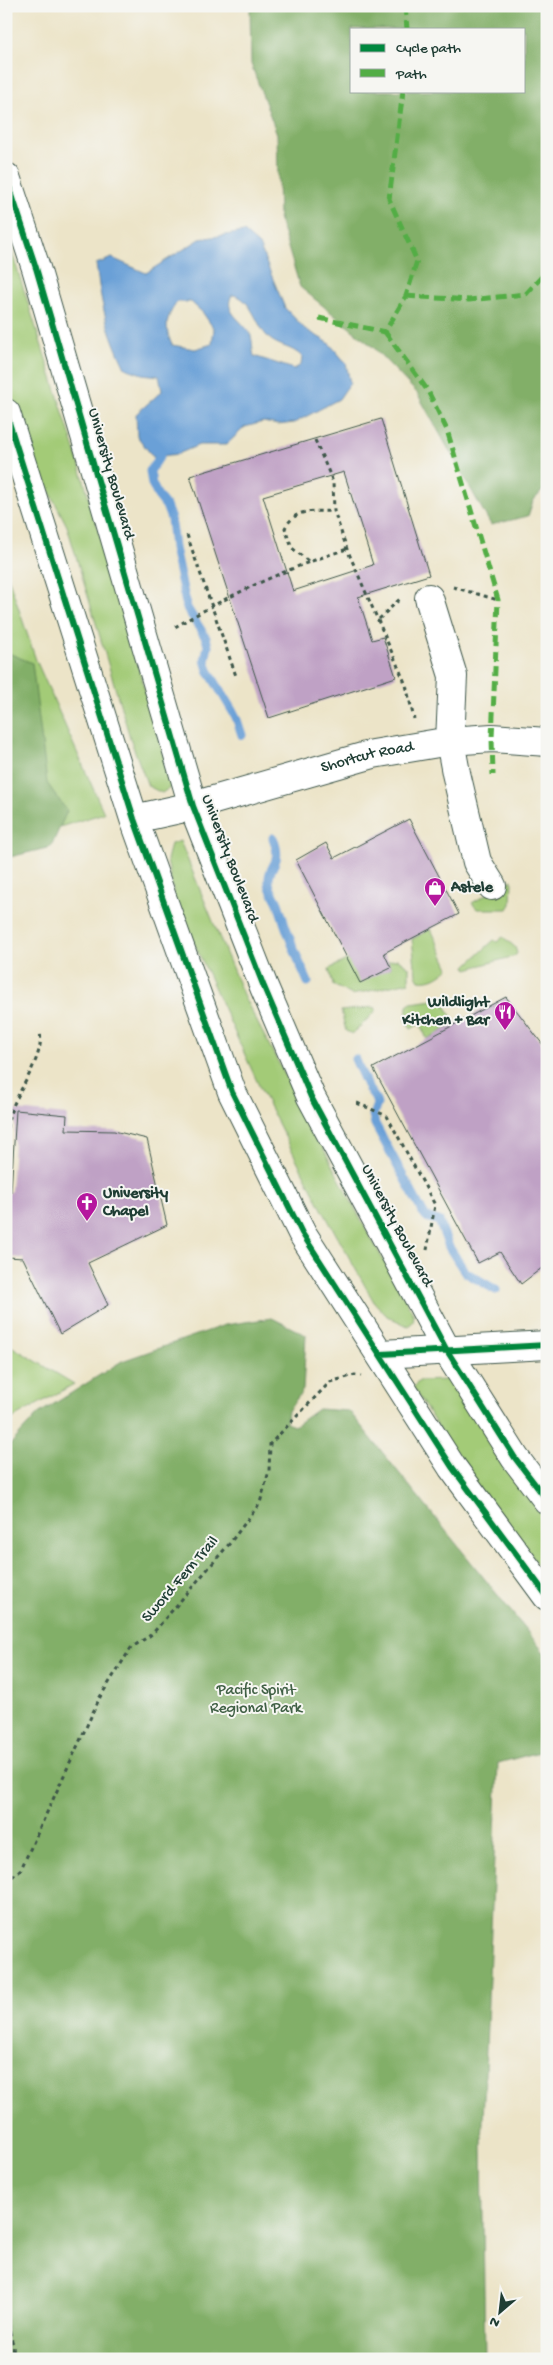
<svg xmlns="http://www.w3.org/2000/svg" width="553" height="2365" viewBox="0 0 553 2365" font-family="'Gochi Hand',sans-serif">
  <rect width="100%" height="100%" fill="#f6f6f2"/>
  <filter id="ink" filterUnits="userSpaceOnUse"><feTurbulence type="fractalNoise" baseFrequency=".02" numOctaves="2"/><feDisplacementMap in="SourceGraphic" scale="10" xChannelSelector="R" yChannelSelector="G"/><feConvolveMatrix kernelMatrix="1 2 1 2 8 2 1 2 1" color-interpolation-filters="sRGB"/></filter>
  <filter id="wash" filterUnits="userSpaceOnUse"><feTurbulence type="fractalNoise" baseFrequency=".0096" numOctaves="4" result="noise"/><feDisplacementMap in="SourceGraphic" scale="20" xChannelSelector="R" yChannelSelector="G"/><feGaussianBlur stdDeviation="1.12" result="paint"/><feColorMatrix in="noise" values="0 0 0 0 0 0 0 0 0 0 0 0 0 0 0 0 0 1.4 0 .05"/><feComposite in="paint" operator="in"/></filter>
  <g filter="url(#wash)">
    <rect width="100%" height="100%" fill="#ece4c8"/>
    <!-- green -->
    <path fill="#a3cb77" stroke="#618456" d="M6,234L76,453L161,746L172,786L162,793L148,786L131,741L67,526L37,467L16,416L6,384Z
      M6,571L36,660L104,813L6,844Z
      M180,841L244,997L362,1222L414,1315L413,1322L408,1326L387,1316L374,1302L322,1209L260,1088L175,901L167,860L171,844Z
      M512,880L511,904L508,909H477L472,903Z
      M431,929L449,968C440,976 431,982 419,980L416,975L412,939Z
      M503,937L515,947L517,953L515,956L467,969L466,966L494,940L497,942Z
      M348,959L391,968L388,961L398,959L409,967V982L352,995L333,985L329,969Z
      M442,999L455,1024L427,1039L420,1024L411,1029L406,1021L407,1006L411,1003Z
      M374,1007L377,1010L352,1034L346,1031L341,1011Z
      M6,1343L74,1384L6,1422Z
      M446,1380L456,1382L518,1479L547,1517V1577L468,1474L413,1388L419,1381Z"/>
    <!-- forest -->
    <path fill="#82af68" stroke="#50764e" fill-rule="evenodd" d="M250,6H547V486L533,501L528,516L491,525L417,393L373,347L300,287L279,218L277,134L251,64ZM352,29H524V91H352Z
      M6,652L32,663L47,783L67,811L51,847L6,858Z
      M272,1318L306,1335L303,1390L288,1411L286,1423L294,1426L318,1409L349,1411L547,1656V1750L498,1763L482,2145L485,2359H6V1445L9,1446L38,1414L122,1361L225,1325Z"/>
    <!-- water -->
    <path fill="#6aa0d7" stroke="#446e86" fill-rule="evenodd" d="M244,232L259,245L285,308L305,329L329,343L346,363L350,383L339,399L294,423L278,425L263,422L245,427L226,445H199L178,454L153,457L137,436L136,414L162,391L159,376L142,374L125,368C107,331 101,304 96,264L112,258L146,273L200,239ZM232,295C250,296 256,323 266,335C275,347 293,346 302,357L301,365L294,369L254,356C252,349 253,342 251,336C245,321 222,313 232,295ZM177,302H191L203,313L214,329L212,344L195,349L172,345C164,327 166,318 177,302Z"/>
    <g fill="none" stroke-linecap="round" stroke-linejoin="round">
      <!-- stream -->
      <path stroke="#6aa0d7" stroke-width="9" d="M160,456L150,471L152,484L158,496L166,506L171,519L174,548L187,608L206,638L208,646L205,660L208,670L236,717L242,735
        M273,838C284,865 267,865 269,882C269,889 275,896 278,903C286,930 296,956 308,982
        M355,1059L369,1090L375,1098L377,1104L373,1115L375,1124L423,1213L426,1217L439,1221L449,1247L465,1272L496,1290"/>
    </g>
    <g id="blocks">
      <!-- building -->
      <path fill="#bfa1c5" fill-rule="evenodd" d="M381,419L429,575L358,597L372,640L383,637L396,677L269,718L190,476ZM344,472L373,565L293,591L263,496Z
        M409,819L459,914L384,953L391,968L360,983L296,860L326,843L334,858Z
        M506,997L547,1050V1264L521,1284L500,1252L478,1263L373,1068Z
        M16,1110L67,1115L66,1130L114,1131L147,1139L167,1225L88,1263L108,1305L60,1334L23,1258L8,1257L6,1194L11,1192Z"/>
    </g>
  </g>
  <g filter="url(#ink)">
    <use href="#blocks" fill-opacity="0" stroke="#3e564a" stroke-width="1"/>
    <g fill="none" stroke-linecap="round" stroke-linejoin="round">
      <!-- minor casing -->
      <g stroke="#3e564a" stroke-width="30">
        <g id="minor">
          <path d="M429,598L453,676L450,741L456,773L477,862L492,886"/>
          <path id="s1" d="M193,806L373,754L450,741L492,738L547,742"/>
          <path d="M381,1354L547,1345"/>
        </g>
      </g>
      <!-- major casing -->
      <g stroke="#3e564a" stroke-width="30">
        <path id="major" d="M6,177L36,268L193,806L264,987L311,1097L446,1349L515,1458L547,1500
          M6,413L134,819L232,1092L302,1233L452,1467L547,1596
          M134,819L193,806"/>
      </g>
      <!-- path -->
      <path stroke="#3e564a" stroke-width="3" stroke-dasharray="4 4" stroke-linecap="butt" d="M315,440L333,482L334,511L347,549L406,685L414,719
        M187,535L236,676
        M308,561L292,548L285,528C297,507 312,512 334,511
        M453,587L498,600
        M379,619L401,598
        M175,627C229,595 287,568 347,549
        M357,1103L387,1116L435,1205L427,1250
        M6,1160C7,1146 5,1127 10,1114C17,1091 45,1057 40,1032
        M6,1882L21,1869L100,1697L131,1648L152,1634L230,1543L260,1503L269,1471L270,1444L330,1382L355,1375L361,1376
        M6,2316L13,2345L14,2359"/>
      <!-- minor -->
      <use href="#minor" stroke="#fff" stroke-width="28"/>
      <!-- major -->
      <use href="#major" stroke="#fff" stroke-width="28"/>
      <!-- quiet -->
      <path stroke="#52ad45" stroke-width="5" stroke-dasharray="10 5" stroke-linecap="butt" d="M405,6L407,29
        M406,296L469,300L526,294L547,271
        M319,318L385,332L406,296L417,261L389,199L403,91
        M385,332L428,391L447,430L498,600L492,738L493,775"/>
      <!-- cycleway casing -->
      <g stroke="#f6f6f2" stroke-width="9">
        <path id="cycleway" d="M6,177L36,268L193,806L264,987L311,1097L446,1349L515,1458L547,1500
          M6,413L134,819L232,1092L302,1233L452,1467L547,1596
          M381,1354L547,1345"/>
      </g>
      <!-- cycleway -->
      <use href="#cycleway" stroke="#00873e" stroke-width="6"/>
    </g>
  </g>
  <!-- icons -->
  <defs>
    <g id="shop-pin" transform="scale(1.125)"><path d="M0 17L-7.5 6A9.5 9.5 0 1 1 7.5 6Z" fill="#b5179e" stroke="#f6f6f2"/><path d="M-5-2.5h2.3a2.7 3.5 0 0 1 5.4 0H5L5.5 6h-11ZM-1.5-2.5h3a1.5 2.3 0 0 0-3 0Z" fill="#fff"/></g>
    <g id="restaurant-pin" transform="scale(1.125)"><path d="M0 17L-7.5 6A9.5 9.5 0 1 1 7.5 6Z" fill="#b5179e" stroke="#f6f6f2"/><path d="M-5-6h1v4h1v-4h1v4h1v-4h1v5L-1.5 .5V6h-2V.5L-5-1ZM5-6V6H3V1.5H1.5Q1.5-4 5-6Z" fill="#fff"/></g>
    <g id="church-pin" transform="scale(1.125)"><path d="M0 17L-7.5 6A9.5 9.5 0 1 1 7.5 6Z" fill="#b5179e" stroke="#f6f6f2"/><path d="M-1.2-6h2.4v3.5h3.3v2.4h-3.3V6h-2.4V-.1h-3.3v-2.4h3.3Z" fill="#fff"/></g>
  </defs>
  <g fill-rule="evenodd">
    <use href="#shop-pin" x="435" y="888"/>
    <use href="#restaurant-pin" x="505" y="1012"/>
    <use href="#church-pin" x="87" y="1203"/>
  </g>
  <g text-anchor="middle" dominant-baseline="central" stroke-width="4" stroke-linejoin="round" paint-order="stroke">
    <!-- street labels -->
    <g font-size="16" fill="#1f3d34" stroke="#f6f6f2">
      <text transform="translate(110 474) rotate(74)">University Boulevard</text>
      <text stroke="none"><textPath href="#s1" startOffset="181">Shortcut Road</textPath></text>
      <text transform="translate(229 859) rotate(69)">University Boulevard</text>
      <text transform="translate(396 1226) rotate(62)">University Boulevard</text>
      <text transform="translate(181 1580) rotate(-49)">Sword Fern Trail</text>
    </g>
    <!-- poi labels -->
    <g font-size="16" font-weight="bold" fill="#1f3d34" stroke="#f6f6f2" text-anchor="start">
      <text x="451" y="888">Astele</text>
      <text x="489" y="1003" text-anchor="end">Wildlight<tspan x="489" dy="18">Kitchen + Bar</tspan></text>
      <text x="103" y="1194">University<tspan x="103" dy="18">Chapel</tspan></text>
    </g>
    <!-- park labels -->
    <g font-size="16" fill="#406045" stroke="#f6f6f2">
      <text x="256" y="1691">Pacific Spirit<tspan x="256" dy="18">Regional Park</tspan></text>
    </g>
  </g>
  <!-- margin -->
  <rect width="553" height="2365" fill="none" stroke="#f6f6f2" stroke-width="25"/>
  <!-- legend -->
  <rect x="350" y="28" width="175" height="65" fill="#f6f6f2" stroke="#a0aca6"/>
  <rect x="360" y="44" width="25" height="8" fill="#00873e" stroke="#a0aca6"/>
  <text x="396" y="52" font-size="15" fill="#1f3d34">Cycle path</text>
  <rect x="360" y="69" width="25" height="8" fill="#52ad45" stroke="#a0aca6"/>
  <text x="396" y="78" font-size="15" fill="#1f3d34">Path</text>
  <!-- north arrow -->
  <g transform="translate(500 2312) rotate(208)" stroke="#f6f6f2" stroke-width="4" paint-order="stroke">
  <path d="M0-4L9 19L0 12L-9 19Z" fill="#1f3d34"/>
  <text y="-8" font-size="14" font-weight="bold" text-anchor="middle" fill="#1f3d34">N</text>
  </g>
</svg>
